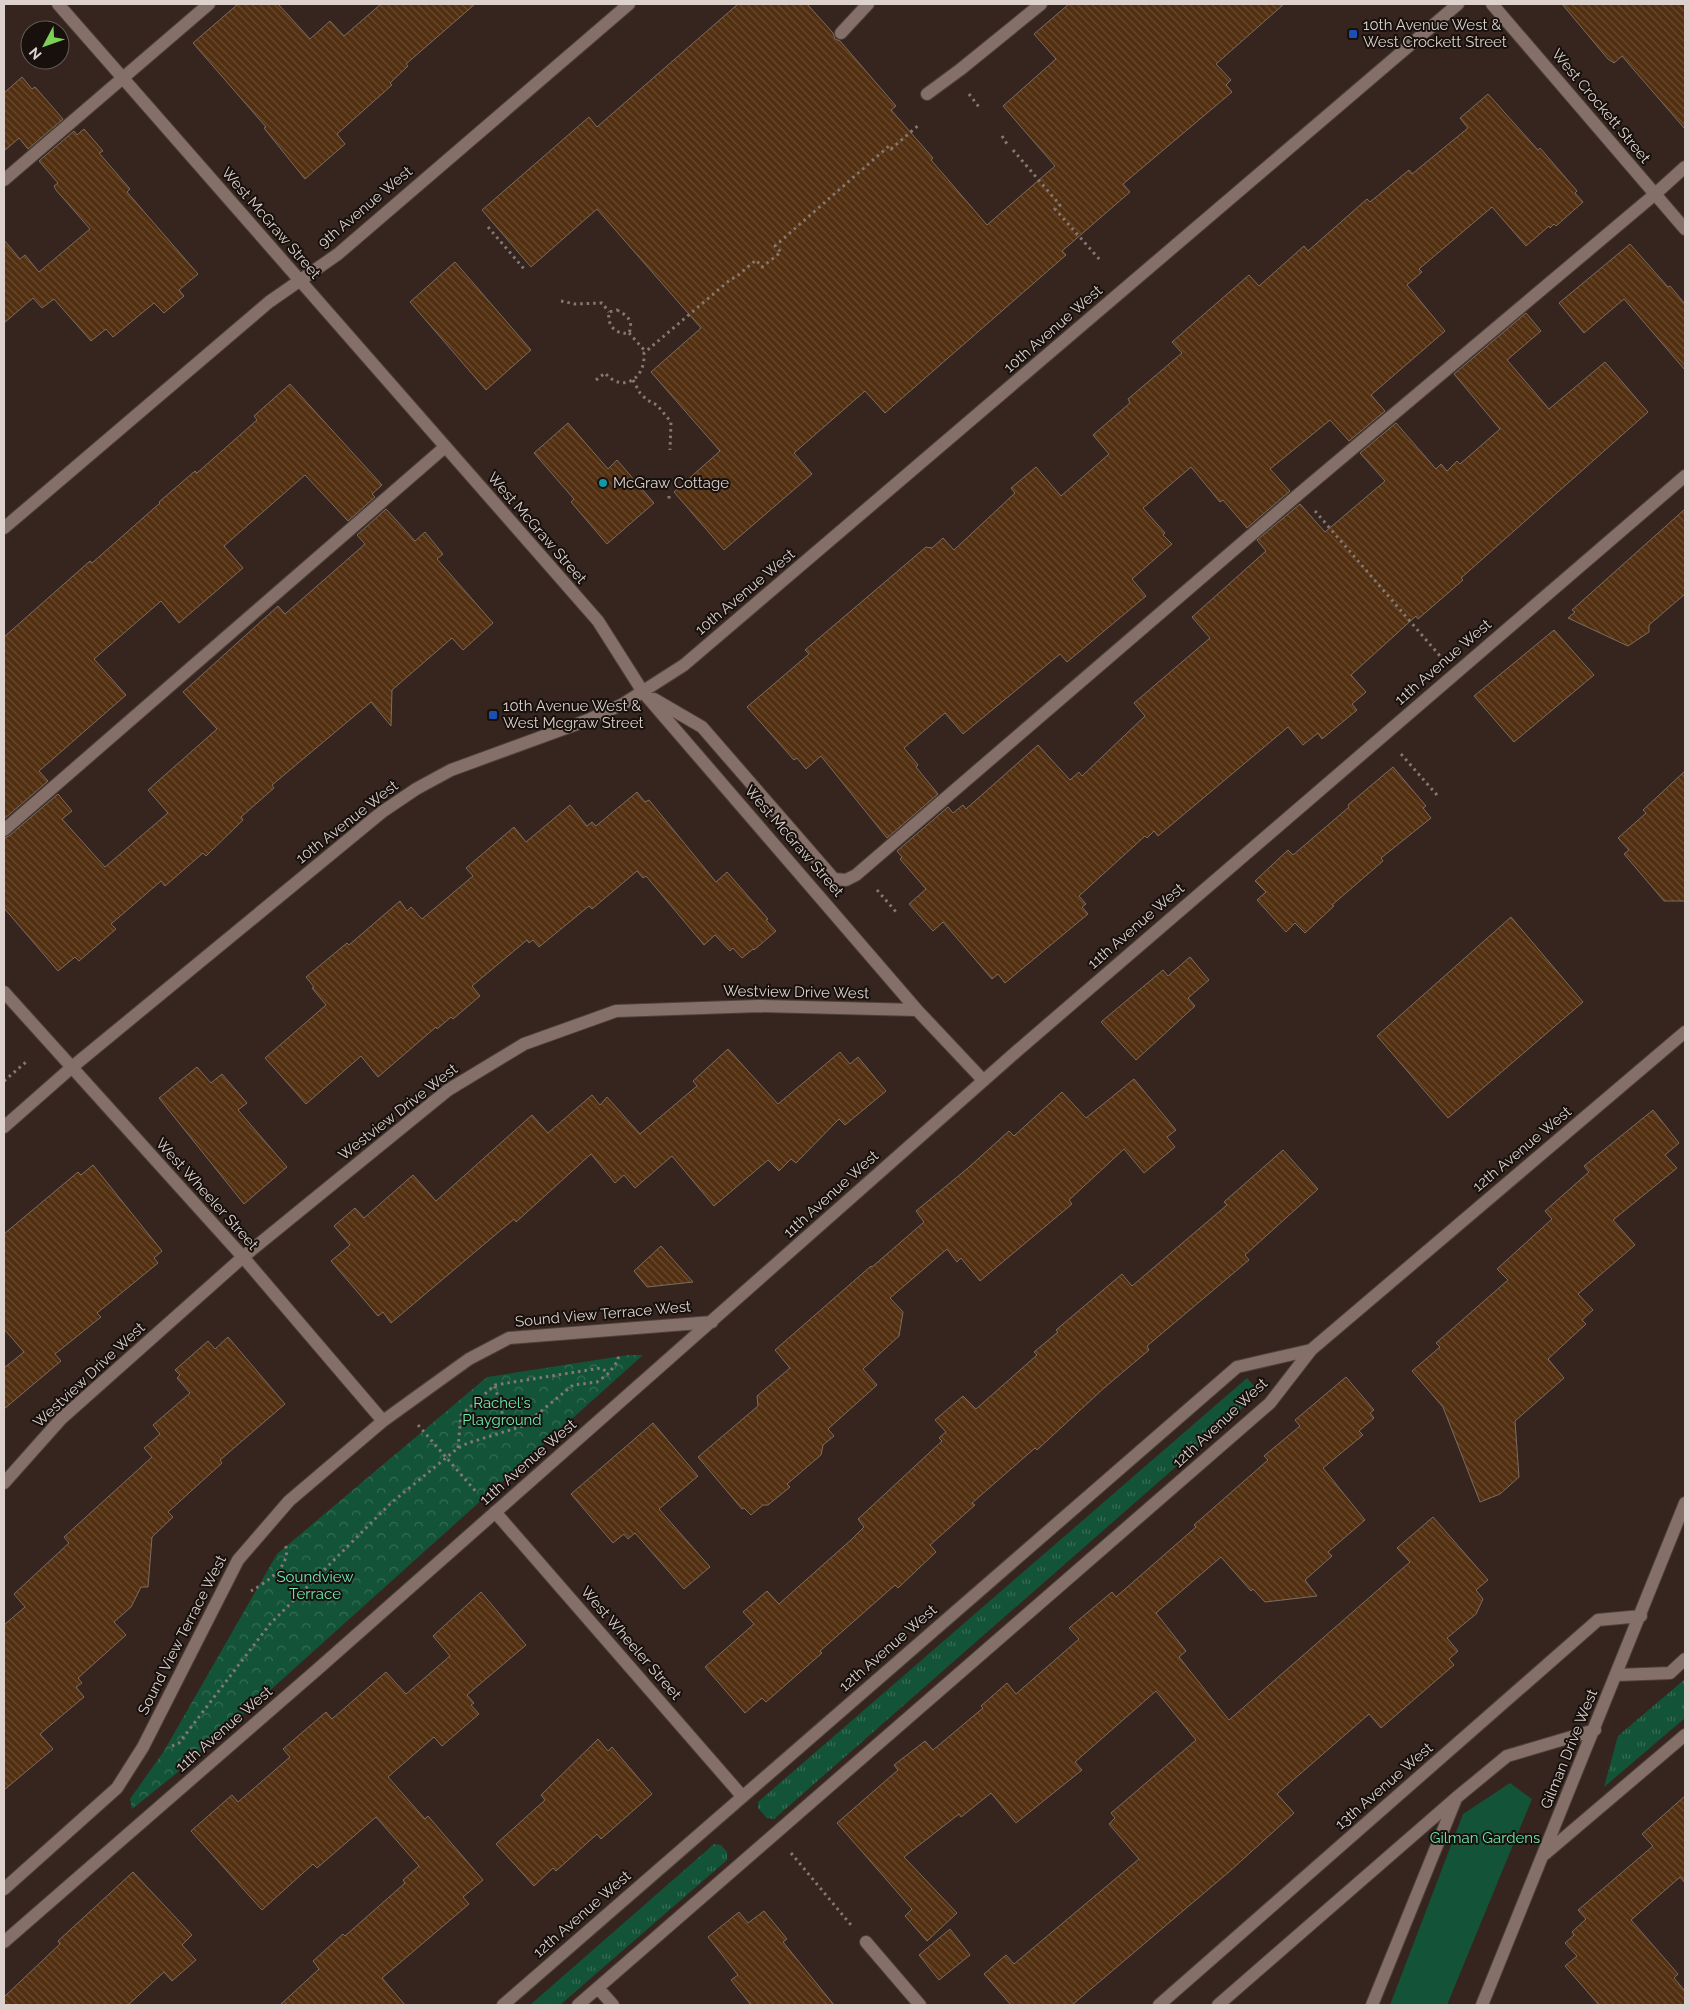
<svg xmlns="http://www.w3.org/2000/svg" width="1689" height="2009" font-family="Raleway,sans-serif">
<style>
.grass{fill:url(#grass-tufts)}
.forest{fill:url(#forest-crowns)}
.garden{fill:#135439}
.building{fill:url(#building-back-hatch);stroke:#7c6c60}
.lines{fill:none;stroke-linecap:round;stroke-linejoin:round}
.minor-casing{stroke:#4e413b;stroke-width:14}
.path{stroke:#857872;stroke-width:3;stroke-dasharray:2.5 4;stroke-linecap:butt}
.minor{stroke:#847068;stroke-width:12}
.transit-dot{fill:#1a4fb4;stroke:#17100d;stroke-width:2}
.culture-dot{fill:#0f9aa8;stroke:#17100d;stroke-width:2}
.labels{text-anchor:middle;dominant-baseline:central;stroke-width:4;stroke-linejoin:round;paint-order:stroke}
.poi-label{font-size:15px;fill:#dcd1cc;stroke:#17100d;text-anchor:start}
.street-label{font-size:15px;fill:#dcd1cc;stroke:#17100d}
.park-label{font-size:15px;fill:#6aeaaf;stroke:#17100d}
</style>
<defs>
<pattern id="grass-tufts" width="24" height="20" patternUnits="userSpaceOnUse" patternTransform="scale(1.25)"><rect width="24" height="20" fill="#135439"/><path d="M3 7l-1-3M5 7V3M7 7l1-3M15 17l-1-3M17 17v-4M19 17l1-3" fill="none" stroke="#356c54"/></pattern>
<pattern id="forest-crowns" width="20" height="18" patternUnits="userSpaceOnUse" patternTransform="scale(1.25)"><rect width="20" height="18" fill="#135439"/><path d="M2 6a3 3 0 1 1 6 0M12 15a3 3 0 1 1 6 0" fill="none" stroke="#356c54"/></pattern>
<pattern id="building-back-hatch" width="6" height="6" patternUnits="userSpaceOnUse" patternTransform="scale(1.25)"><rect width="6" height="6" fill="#522f10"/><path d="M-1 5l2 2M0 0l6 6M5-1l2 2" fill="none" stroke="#6a4c32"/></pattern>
</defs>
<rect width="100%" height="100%" fill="#35251e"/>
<path class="grass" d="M1247 1378 1260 1393 774 1819 767 1818 758 1808V1802Z
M1685 1679V1718L1604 1787 1618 1736Z
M714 1844 721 1845 727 1852V1860L560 2005H530Z"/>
<path class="forest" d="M628 1355H643L188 1764 132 1809 130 1799 164 1751 277 1554 487 1377Z"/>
<path class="garden" d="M1510 1783 1532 1799 1447 2005H1390L1463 1814Z"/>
<path class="building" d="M238 4H278L310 39 330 21 344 36 381 4H475L406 64 408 66 390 83 392 85 337 134 345 144 305 179 264 128 266 127 193 43Z
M738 4H807L833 33 835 39 840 41 896 106 891 110 933 158 931 160 987 225 1055 166 1003 106 1056 59 1034 34 1069 4H1284L1216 64 1231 80 1226 85 1232 92 1123 184 1130 192 1062 251 1066 255 885 413 865 391 794 453 812 474 724 550 674 492 720 451 651 372 701 328 597 209 531 267 482 210 589 117 597 127Z
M1562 4H1685V129L1622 56 1614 63 1608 59Z
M22 77 32 89 35 87 63 119 28 149 19 138 4 151V93Z
M1488 94 1538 150 1540 148 1577 191 1575 193 1583 202 1556 226 1554 224 1550 228 1549 226 1526 246 1492 207 1419 269 1422 272 1407 285 1445 331 1371 395 1385 411 1349 441 1330 420 1270 469 1290 491 1247 528 1223 500 1220 502 1191 467 1143 508 1165 533 1163 535 1172 544 1132 579 1146 596 1067 662 1060 654 963 734 945 713 904 748 918 765 916 767 938 794 887 838 821 756 806 769 797 758 794 760 747 707 809 654 805 650 926 547 932 548 943 538 954 550 1015 493 1011 488 1036 467 1061 496 1109 454 1093 435 1130 403 1128 399 1182 353 1172 342 1249 275 1259 286 1304 246 1308 251 1367 199 1370 202 1409 170 1412 174 1468 128 1460 118Z
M84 129 103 151 99 153 130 189 127 192 198 274 179 290 184 296 164 313 154 303 113 337 106 329 91 341 54 299 42 308 33 298 4 323V240L20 259 25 255 39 272 90 229 56 190 54 186 58 183 39 161 74 131 77 135Z
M1630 244 1668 287 1670 286 1685 304V370L1624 299 1584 333 1559 303Z
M455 262 531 350 486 390 410 302Z
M1526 313 1541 331 1507 360 1549 409 1605 362 1648 412 1461 578 1463 580 1418 619 1416 616 1351 675 1366 692 1352 704 1357 710 1322 739 1318 733 1303 745 1288 727 1158 836 1154 831 1147 838 1145 836 1079 896 1086 904 1082 907 1088 914 1005 983 998 974 992 979 943 922 933 931 909 904 926 889 900 859 902 857 897 851 948 807 953 813 963 805 966 809 1038 745 1070 780 1079 772 1082 776 1145 716 1134 703 1210 638 1192 617 1266 551 1257 540 1300 504 1325 532 1385 481 1360 453 1396 423 1436 469 1441 464 1447 471 1457 461 1460 464 1500 429 1454 374Z
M290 384 382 485 372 494 375 497 348 521 305 475 224 546 243 568 179 623 161 601 94 659 126 695 39 771 48 781 4 819V637L90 561 92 563 160 503 159 502 195 471 197 473 257 420 254 416Z
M568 423 608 469 617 460 654 503 607 544 571 502 574 499 534 453Z
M386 509 415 541 425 532 443 554 437 559 493 623 463 650 452 638 392 690 391 726 371 702 272 785 274 788 241 817 243 820 206 856 203 853 165 886 161 881 111 924 116 929 79 961 75 957 58 971 4 908V838L9 836 58 794 72 811 62 819 105 867 168 813 148 790 217 729 183 692 278 606 285 614 365 544 357 535Z
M1685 509V594L1649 625V632L1628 646 1568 618 1575 612 1572 610Z
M1554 630 1594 675 1514 742 1474 696Z
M1393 767 1426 806 1423 808 1431 818 1381 858 1383 861 1332 905 1334 906 1305 933 1295 923 1286 932 1257 900 1266 892 1255 881 1288 850 1293 855 1349 807 1348 805Z
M1685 771V901H1664L1624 854 1629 850 1618 838 1646 813 1643 810Z
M637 792 645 802 649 800 716 882 727 872 768 919 766 920 776 931 754 950 753 949 742 958 733 948 730 951 715 935 704 945 646 876 643 878 637 871 592 909 589 906 539 947 533 940 529 943 527 940 472 986 480 996 453 1019 451 1017 437 1029 436 1027 378 1077 361 1056 306 1104 265 1058 326 1005 312 988 314 987 306 977 347 943 349 945 400 901 407 911 411 907 422 919 473 876 466 868 514 827 526 842 570 805 587 826 592 822 596 826Z
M1511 917 1583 1002 1448 1118 1377 1036Z
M1190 957 1209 980 1188 998 1195 1006 1136 1060 1101 1022 1163 970 1168 976Z
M728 1049 778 1104 840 1052 850 1064 858 1057 886 1091 845 1125 839 1119 796 1163 791 1159 779 1171 768 1160 714 1206 672 1156 635 1188 624 1175 615 1183 591 1154 516 1222 514 1219 391 1323 383 1312 378 1316 331 1261 350 1245 334 1226 355 1208 364 1218 413 1175 436 1201 532 1115 548 1133 592 1095 600 1105 607 1097 640 1134 697 1086 693 1081Z
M197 1067 211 1083 222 1074 247 1103 238 1110 287 1167 244 1204 159 1098Z
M1134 1079 1176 1130 1167 1137 1175 1147 1144 1173 1124 1149 1069 1200 1072 1204 980 1281 961 1258 957 1262 947 1249 890 1298 903 1312 899 1336 863 1369 877 1385 828 1429 834 1436 823 1445 821 1455 787 1484 790 1487 768 1505H763L751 1515 744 1508 742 1509 698 1457 758 1406 757 1396 790 1368 775 1350 871 1266 872 1267 924 1222 916 1211 968 1168 1009 1131 1014 1136 1062 1092 1086 1118Z
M1653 1110 1679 1143 1665 1155 1677 1168 1613 1220 1635 1245 1578 1294 1593 1310 1582 1320 1586 1324 1548 1359 1564 1378 1515 1421 1519 1477 1500 1494 1480 1502 1443 1407 1412 1371 1440 1347 1436 1343 1508 1280 1497 1269 1552 1219 1545 1211 1589 1172 1584 1166Z
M1283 1150 1318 1189 1245 1255 1249 1260 1147 1346 1149 1350 1104 1388 1037 1450 1035 1448 972 1503 975 1505 930 1545 936 1552 898 1588 895 1585 820 1651 822 1653 766 1702 762 1698 745 1713 705 1667 754 1624 743 1612 767 1591 779 1604 852 1539 864 1527 858 1519 942 1441 939 1438 946 1432 935 1420 963 1396 976 1409 1037 1355 1034 1352 1058 1332 1056 1330 1122 1274 1132 1286 1227 1205 1224 1202Z
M93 1165 162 1251 154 1258 158 1263 97 1313 101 1317 55 1354 61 1361 4 1409V1368L24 1352 4 1329V1234L78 1172 81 1175Z
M661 1246 693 1282 647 1287 634 1271Z
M228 1337 285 1404 220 1460 222 1463 168 1512 173 1517 152 1537 148 1587H141L131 1607 114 1622 126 1635 78 1678 82 1683 76 1687 84 1697 40 1734 53 1749 4 1790V1625L25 1607 14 1594 69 1543 64 1537 152 1457 144 1448 160 1434 153 1425 190 1393 177 1378 180 1375 175 1370 208 1341 215 1349Z
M1346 1377 1374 1410 1370 1413 1374 1418 1359 1431 1363 1435 1323 1468 1365 1520 1328 1552 1332 1556 1305 1580 1317 1596 1265 1602 1253 1589 1251 1591 1221 1557 1156 1613 1186 1651 1179 1657 1229 1720 1410 1562 1397 1548 1433 1517 1488 1580 1476 1590 1483 1599 1476 1614 1447 1638 1458 1651 1449 1659 1454 1665 1381 1728 1369 1714 1277 1794 1294 1813 1230 1871 1072 2005H1011L984 1974 1006 1955 1014 1964 1139 1859 1109 1824 1115 1818 1111 1813 1196 1740 1156 1691 1075 1762 1082 1770 1016 1823 991 1793 961 1817 959 1814 904 1857 957 1913 927 1941 905 1916 912 1909 837 1823 898 1770 894 1765 925 1741 933 1750 983 1708 981 1706 1007 1683 1016 1694 1079 1639 1069 1628 1112 1592 1116 1597 1196 1527 1194 1525 1268 1460 1264 1456 1300 1426 1295 1420Z
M653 1423 698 1476 659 1509 710 1567 684 1589 635 1533 628 1539 624 1534 613 1543 571 1494Z
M481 1592 526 1645 467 1695 474 1703 471 1705 479 1714 442 1746 434 1737 388 1777 425 1819 428 1816 483 1880 463 1897 469 1904 382 1978 405 2005H280L319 1969 313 1961 343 1934 345 1936 405 1883 403 1880 419 1866 376 1817 317 1868 313 1864 262 1910 191 1831 232 1795 238 1802 290 1757 283 1749 326 1712 332 1719 386 1672 406 1694 450 1656 433 1636Z
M598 1739 608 1751 612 1747 652 1794 601 1839 597 1834 556 1871 553 1868 534 1886 496 1844 545 1800 541 1795Z
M1685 1796V1883L1680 1877 1631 1920 1678 1974 1674 1978 1685 1991V2005H1599L1565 1966 1577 1956 1565 1943 1574 1935 1572 1932 1586 1919 1578 1910 1653 1846 1642 1834Z
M133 1872 192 1935 182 1945 196 1960 172 1981 164 1972 128 2005H4V1997L60 1944 58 1941Z
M764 1911 787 1939 783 1942 834 2005H751L731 1980 738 1975 708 1937 739 1912 748 1923Z
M950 1929 970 1955 939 1980 919 1955Z"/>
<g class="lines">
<g class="minor-casing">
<path id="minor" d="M58 4 598 621 643 692 917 1010 983 1080
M1492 4 1685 229
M841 33 868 4
M927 94 961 69 1041 4
M4 180 209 4
M4 528 269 302 338 254 629 4
M654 699 702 727 834 879 846 880 856 875 1300 493 1654 195 1685 167
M4 830 445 447
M4 992 243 1257 383 1421
M4 1127 71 1068 382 812 416 789 451 770 588 720 623 704 684 665 1458 4
M4 1483 61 1419 243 1257 448 1090 524 1044 616 1011 759 1006 917 1010
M495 1512 742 1796
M1617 1675 1670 1673 1685 1659
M1545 1854 1685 1735
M4 1889 117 1788 143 1747 238 1560 289 1501 383 1421 469 1359 509 1338 712 1322
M4 1942 319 1668 1017 1051 1685 476
M866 1942 920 2005
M598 1988 613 2005
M503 2005 1237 1367 1311 1350
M578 2005 1270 1403 1311 1350 1685 1032
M1159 2005 1598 1620 1641 1616
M1218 2005 1456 1798 1507 1756 1595 1730
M1372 2005 1455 1801
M1482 2005 1685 1503"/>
</g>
<path class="path" d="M969 94 979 107
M1002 136 1007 144
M1013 150 1060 205 1055 209 1100 260
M488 227 525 270
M561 301 575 304 602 303 609 312
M617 310C627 315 634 321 629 333 615 335 607 325 609 312Z
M629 333 645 351
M596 380 605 373C623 394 646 378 644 353L731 279 736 277 756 260 762 267 781 252 775 246 889 146 891 149 920 124
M633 380 640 393 647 400 657 405 671 422 670 450
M669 496V500
M1315 511 1440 656
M1401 754 1437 795
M877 890 897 913
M4 1081 26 1062
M495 1386 504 1420
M418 1425 478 1494
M458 1448 461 1415 495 1385 601 1368 609 1373
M251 1591C267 1582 293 1565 285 1544
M172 1746 179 1743 270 1624 391 1503 458 1448 468 1443 523 1426 573 1385 597 1382 609 1373 617 1362 619 1355
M791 1853 851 1925"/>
<use href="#minor" class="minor"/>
</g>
<g class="transit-dot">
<rect x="1348" y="29" width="10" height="10" rx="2.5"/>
<rect x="488" y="710" width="10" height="10" rx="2.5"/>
</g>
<circle class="culture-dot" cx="603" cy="483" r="5"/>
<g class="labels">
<g class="poi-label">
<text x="1363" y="25">10th Avenue West &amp;<tspan x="1363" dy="17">West Crockett Street</tspan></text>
<text x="613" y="483">McGraw Cottage</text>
<text x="503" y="706">10th Avenue West &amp;<tspan x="503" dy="17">West Mcgraw Street</tspan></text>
</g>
<g class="street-label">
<text transform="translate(1601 106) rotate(50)">West Crockett Street</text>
<text transform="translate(365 207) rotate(-40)">9th Avenue West</text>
<text transform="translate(271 223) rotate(49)">West McGraw Street</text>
<text transform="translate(1053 329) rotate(-41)">10th Avenue West</text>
<text transform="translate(537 528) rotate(49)">West McGraw Street</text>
<text transform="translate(745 592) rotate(-40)">10th Avenue West</text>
<text transform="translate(1443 662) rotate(-41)">11th Avenue West</text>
<text transform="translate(347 822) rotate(-38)">10th Avenue West</text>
<text transform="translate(794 841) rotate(49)">West McGraw Street</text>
<text transform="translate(1136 926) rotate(-41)">11th Avenue West</text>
<text transform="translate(796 992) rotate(1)">Westview Drive West</text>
<text transform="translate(398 1112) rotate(-38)">Westview Drive West</text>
<text transform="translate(1522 1149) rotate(-40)">12th Avenue West</text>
<text transform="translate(207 1194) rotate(48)">West Wheeler Street</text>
<text transform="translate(831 1194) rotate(-42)">11th Avenue West</text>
<text transform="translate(603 1314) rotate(-5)">Sound View Terrace West</text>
<text transform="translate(89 1375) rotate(-43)">Westview Drive West</text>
<text transform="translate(1220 1423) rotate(-43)">12th Avenue West</text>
<text transform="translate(528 1462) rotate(-41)">11th Avenue West</text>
<text transform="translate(182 1635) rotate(-63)">Sound View Terrace West</text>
<text transform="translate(631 1643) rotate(49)">West Wheeler Street</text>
<text transform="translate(888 1648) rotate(-41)">12th Avenue West</text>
<text transform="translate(224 1729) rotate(-41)">11th Avenue West</text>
<text transform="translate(1569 1749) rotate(-68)">Gilman Drive West</text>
<text transform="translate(1384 1786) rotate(-41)">13th Avenue West</text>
<text transform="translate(582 1914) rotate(-41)">12th Avenue West</text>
</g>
<g class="park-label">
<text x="502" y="1403">Rachel's<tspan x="502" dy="17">Playground</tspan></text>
<text x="315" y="1577">Soundview<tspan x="315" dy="17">Terrace</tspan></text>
<text x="1485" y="1838">Gilman Gardens</text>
</g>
</g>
<rect width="1689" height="2009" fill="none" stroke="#dcd1cc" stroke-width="10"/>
<g transform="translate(45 45) rotate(229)"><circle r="24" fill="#17100d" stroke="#665d59"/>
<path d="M0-4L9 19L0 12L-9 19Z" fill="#7bd156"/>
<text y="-8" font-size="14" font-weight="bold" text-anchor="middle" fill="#dcd1cc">N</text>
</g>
</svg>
